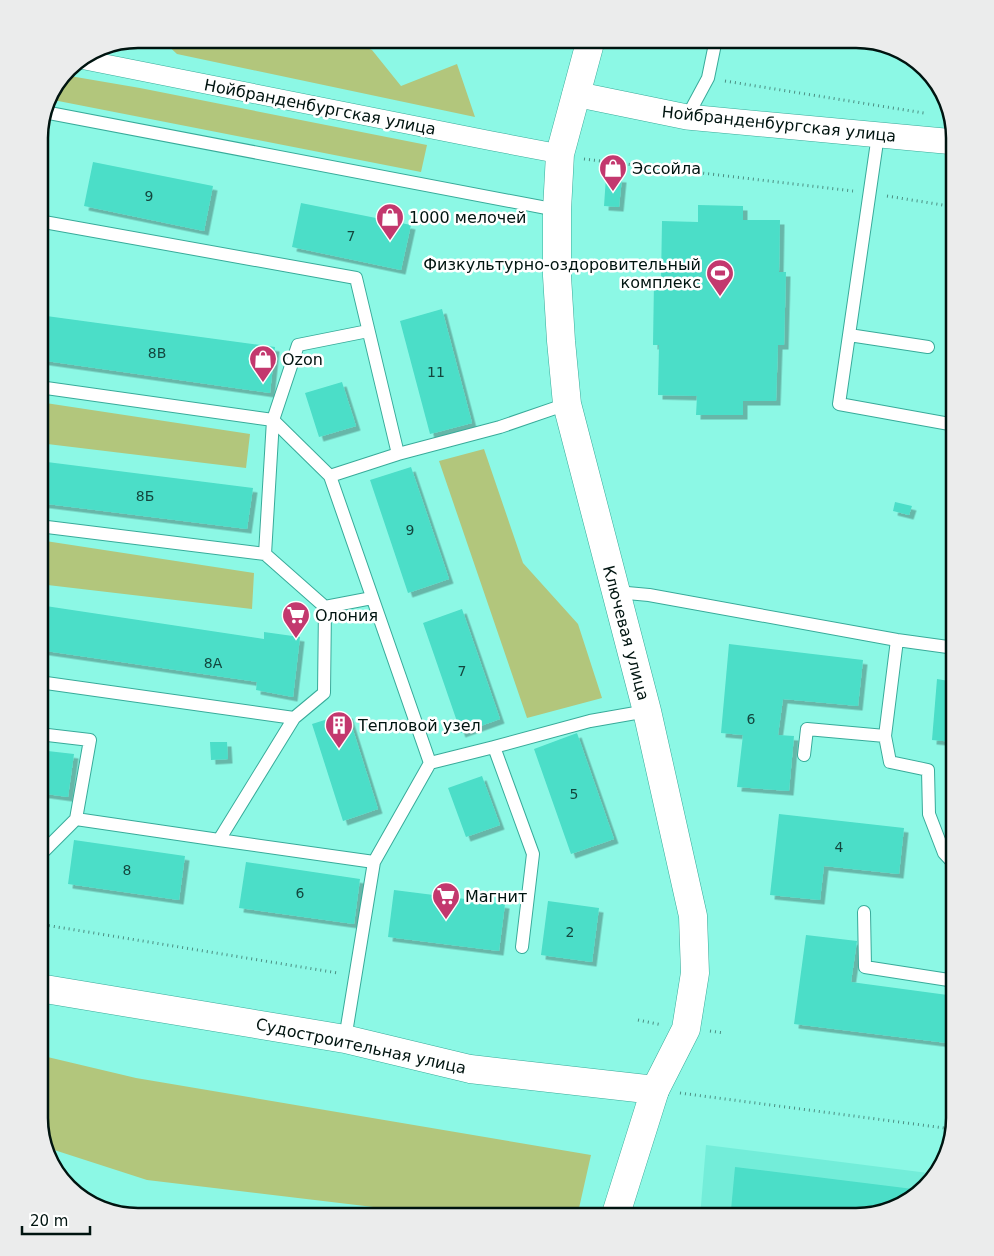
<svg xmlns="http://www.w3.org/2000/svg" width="994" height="1256" font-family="'DejaVu Sans',sans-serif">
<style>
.built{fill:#73edd9}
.green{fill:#b2c67c}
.building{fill:#4bdec8;filter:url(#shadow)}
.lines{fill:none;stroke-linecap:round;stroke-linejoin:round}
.service-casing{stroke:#38ab9a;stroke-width:14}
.pedestrian-casing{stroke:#38ab9a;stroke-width:20}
.minor-casing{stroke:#38ab9a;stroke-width:26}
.tertiary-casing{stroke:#38ab9a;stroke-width:29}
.secondary-casing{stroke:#38ab9a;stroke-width:29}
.path{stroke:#4b8e82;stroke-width:3;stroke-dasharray:1 4;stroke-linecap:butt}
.service{stroke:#fff;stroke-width:12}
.pedestrian{stroke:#fff;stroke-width:19}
.minor{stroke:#fff;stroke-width:25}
.tertiary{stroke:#fff;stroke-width:28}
.secondary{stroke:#fff;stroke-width:28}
.labels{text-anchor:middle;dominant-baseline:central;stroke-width:5;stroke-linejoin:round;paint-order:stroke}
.number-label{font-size:14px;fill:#13463e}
.street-label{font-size:16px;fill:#001410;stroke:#fff}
.poi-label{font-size:16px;fill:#001410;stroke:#fff;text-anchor:start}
.rim{fill:none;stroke:#001410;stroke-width:2.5}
</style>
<defs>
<filter id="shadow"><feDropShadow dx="4.5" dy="4.5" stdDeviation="0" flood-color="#0004"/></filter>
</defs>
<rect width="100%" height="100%" fill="#8cf8e5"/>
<path class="built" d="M706 1145 936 1174 911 1201 857 1217H700Z"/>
<path class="green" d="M161 39H342L372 50 401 86 457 64 475 117 177 54Z
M64 75 140 88 427 145 421 172 48 99 49 94Z
M39 402 250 434 246 468 39 443Z
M484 449 523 563 578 624 602 698 527 718 439 461Z
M39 540 254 573 252 609 39 584Z
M39 1055 136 1078 591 1155 577 1217H457L147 1180 48 1148 39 1119Z"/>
<path class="building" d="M93 162 213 186 204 231 84 206Z
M606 177 622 178 619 207 604 206Z
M301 203 411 225 401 270 292 247Z
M698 205 743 206V220H780L779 272H786L784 345H778L776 401H743V415H696L697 396 658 395 659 345H653L654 281H661L662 221 698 222Z
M442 309 472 423 430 434 400 321Z
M39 315 275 347 270 393 39 360Z
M342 382 356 426 319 437 305 393Z
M39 461 253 488 247 529 39 503Z
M411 467 449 579 408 593 370 480Z
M895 502 912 506 909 515 893 511Z
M39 605 264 639V632L300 637 293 697 256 690 257 682 39 650Z
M462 609 500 719 461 733 423 623Z
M729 644 863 660 858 706 783 699 778 735 794 736 789 791 737 787 743 735 721 733Z
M937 679 955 682V742L932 740Z
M344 714H348L378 809 343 821 312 724Z
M577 733 614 839 571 854 534 749Z
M210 742H227L228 759 211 760Z
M39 750 74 754 68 797 39 793Z
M482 776 500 825 466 837 448 788Z
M779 814 904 828 899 874 824 866 820 900 770 895Z
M74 840 185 856 179 900 68 884Z
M246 862 360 879 354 924 239 908Z
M394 890 505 904 499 951 388 937Z
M548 901 599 908 592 962 541 955Z
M806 935 857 941 851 982 955 996V1044L794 1024Z
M735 1167 921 1190 911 1201 857 1217H786L731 1210Z"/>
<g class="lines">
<g class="service-casing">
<path id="service" d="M44 112 557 210
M687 117 708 78 716 39
M878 135 839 404 955 425
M44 222 356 278 398 454
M849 335 928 347
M39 387 273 420 330 476
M39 526 265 554
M616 592 649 595 897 640 955 648
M325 607 265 554 273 420 298 345 368 331
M39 682 294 718
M39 734 90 740 76 819 219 840 294 718 324 693 325 607 372 598
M885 736 897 640
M494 747 590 721 647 711
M804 755 807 729 885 736 890 762 928 770 929 814 944 853 955 865
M430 763 494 747 533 854 522 947
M219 840 374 862
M39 868 41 854 76 819
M864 912 865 967 955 981
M345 1039 374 862 430 763 330 476 398 454 500 427 567 404"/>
</g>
<g class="pedestrian-casing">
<path id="pedestrian" d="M80 59 492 141 560 154"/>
</g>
<g class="minor-casing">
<path id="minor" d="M575 94 687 117 955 142"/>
</g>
<g class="tertiary-casing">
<path id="tertiary" d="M39 988 345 1039 470 1069 655 1090"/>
</g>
<g class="secondary-casing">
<path id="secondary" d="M591 39 560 154 557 210V276L561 341 567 404 647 711 693 916 695 973 686 1029 655 1090 615 1217"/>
</g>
<path class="path" d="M126 41 130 47
M725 81 924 113
M584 159 853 191
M887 196 955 207
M39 924 338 973
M638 1020 662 1025
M710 1031 724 1033
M680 1093 952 1129"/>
<use href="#service" class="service"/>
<use href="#pedestrian" class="pedestrian"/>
<use href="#minor" class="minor"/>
<use href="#tertiary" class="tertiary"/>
<use href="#secondary" class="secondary"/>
</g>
<defs>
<g id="shop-pin" transform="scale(1.4375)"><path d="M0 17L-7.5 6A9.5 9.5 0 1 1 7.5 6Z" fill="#c3386e" stroke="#fff"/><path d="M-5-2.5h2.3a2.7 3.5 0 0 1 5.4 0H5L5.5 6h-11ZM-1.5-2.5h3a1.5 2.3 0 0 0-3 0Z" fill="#fff"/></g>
<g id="stadium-pin" transform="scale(1.4375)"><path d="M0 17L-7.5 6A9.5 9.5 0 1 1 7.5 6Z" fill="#c3386e" stroke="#fff"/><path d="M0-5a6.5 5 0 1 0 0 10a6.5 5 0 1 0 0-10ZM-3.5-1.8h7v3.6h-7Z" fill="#fff"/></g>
<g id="supermarket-pin" transform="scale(1.4375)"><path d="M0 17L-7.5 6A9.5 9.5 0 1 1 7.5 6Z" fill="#c3386e" stroke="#fff"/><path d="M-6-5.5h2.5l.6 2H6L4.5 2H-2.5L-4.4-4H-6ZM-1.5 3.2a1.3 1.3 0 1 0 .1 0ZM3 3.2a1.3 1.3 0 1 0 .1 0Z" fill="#fff"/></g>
<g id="building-pin" transform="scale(1.4375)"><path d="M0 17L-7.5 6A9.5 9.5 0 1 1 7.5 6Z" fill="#c3386e" stroke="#fff"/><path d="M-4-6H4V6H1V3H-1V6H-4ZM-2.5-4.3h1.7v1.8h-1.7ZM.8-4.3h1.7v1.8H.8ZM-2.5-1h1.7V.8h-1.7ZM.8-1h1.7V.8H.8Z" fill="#fff"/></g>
</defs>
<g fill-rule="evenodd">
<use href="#shop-pin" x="613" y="168"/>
<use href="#shop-pin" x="390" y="217"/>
<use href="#stadium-pin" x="720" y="273"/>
<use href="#shop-pin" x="263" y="359"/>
<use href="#supermarket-pin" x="296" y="615"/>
<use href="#building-pin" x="339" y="725"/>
<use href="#supermarket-pin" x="446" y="896"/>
</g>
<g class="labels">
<g class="number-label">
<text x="149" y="196">9</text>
<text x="351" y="236">7</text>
<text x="157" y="353">8В</text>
<text x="436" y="372">11</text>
<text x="145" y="496">8Б</text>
<text x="410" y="530">9</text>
<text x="213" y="663">8А</text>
<text x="462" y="671">7</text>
<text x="751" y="719">6</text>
<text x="574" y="794">5</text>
<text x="839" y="847">4</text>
<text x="127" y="870">8</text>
<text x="300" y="893">6</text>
<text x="570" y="932">2</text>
</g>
<g class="street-label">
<text transform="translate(320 107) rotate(11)">Нойбранденбургская улица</text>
<text transform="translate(779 124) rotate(6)">Нойбранденбургская улица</text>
<text transform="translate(626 633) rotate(75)">Ключевая улица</text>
<text transform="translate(361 1046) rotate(12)">Судостроительная улица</text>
</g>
<g class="poi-label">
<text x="632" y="168">Эссойла</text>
<text x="409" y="217">1000 мелочей</text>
<text x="701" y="264" text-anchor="end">Физкультурно-оздоровительный<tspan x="701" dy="18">комплекс</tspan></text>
<text x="282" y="359">Ozon</text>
<text x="315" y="615">Олония</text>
<text x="358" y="725">Тепловой узел</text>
<text x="465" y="896">Магнит</text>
</g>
</g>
<path d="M0 0H994V1256H0ZM138 48H856A90 90 0 0 1 946 138V1118A90 90 0 0 1 856 1208H138A90 90 0 0 1 48 1118V138A90 90 0 0 1 138 48Z" fill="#ebecec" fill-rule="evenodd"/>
<path class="rim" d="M138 48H856A90 90 0 0 1 946 138V1118A90 90 0 0 1 856 1208H138A90 90 0 0 1 48 1118V138A90 90 0 0 1 138 48Z"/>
<path d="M22 1226v8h68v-8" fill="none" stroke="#001410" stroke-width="2.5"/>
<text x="30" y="1226" font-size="15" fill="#001410" stroke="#ffffff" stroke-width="4" paint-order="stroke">20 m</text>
</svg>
